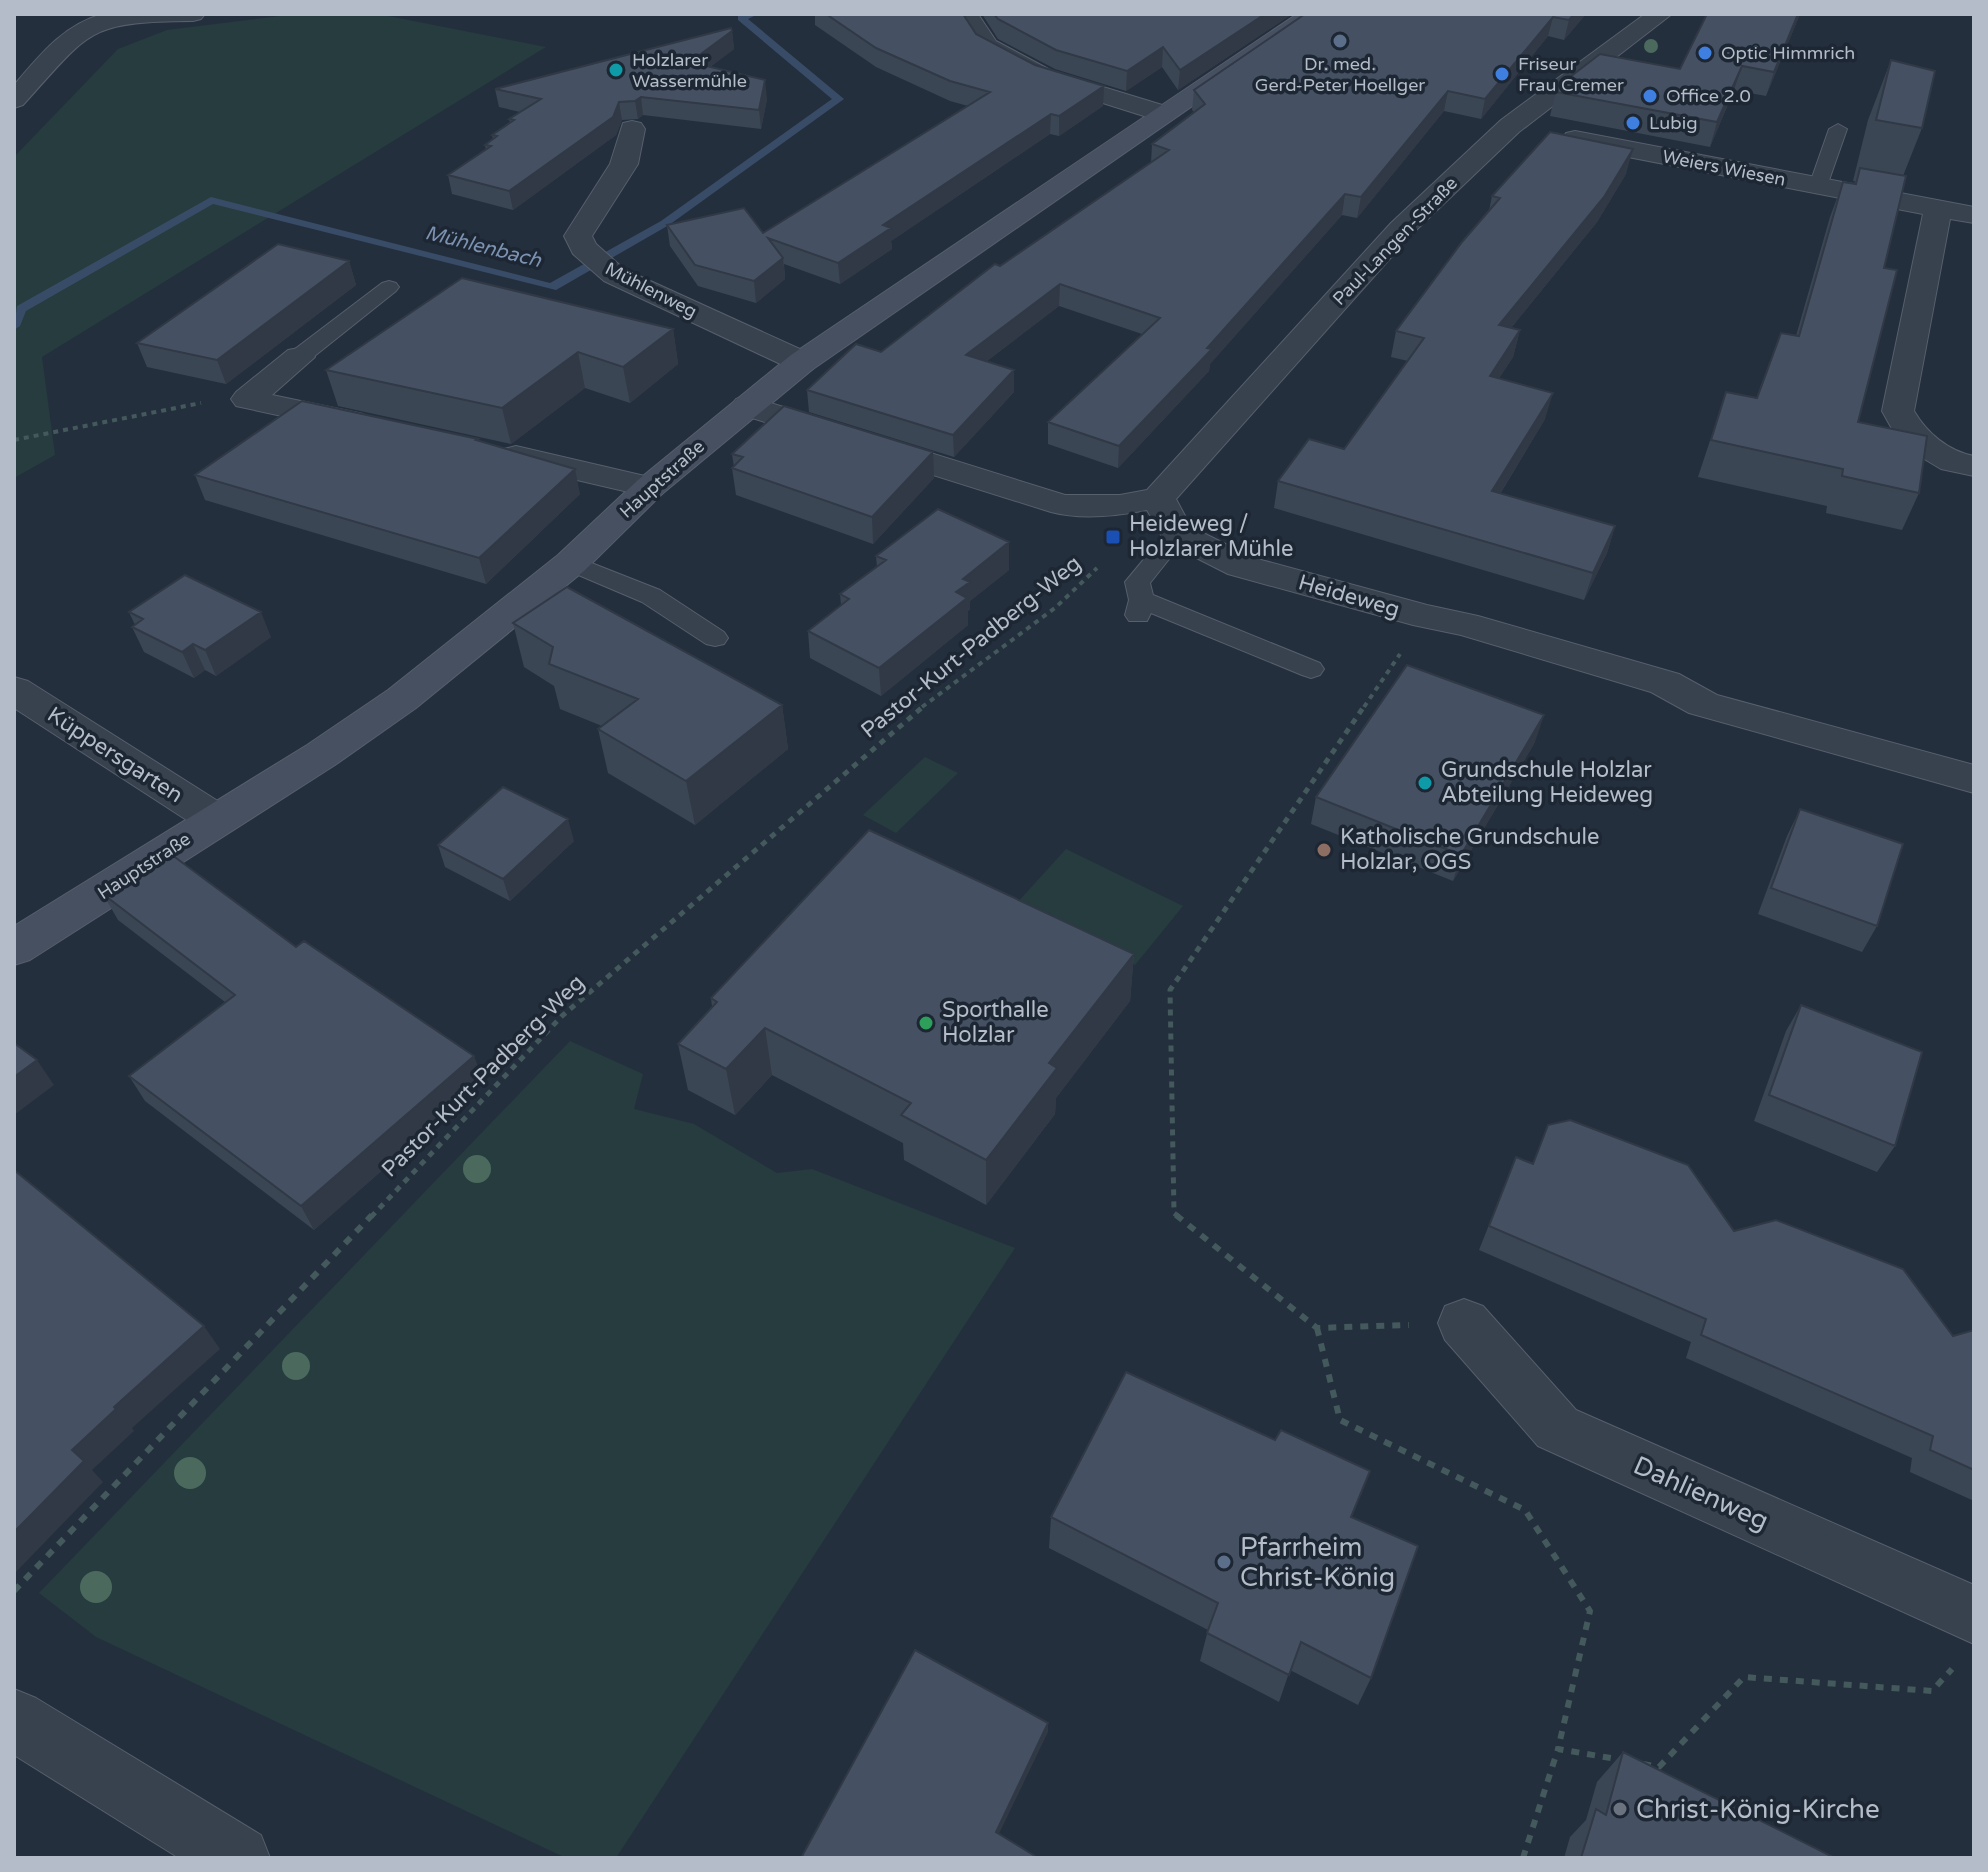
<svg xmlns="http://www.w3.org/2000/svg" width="1988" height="1872" font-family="'Varela Round',sans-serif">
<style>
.green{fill:#263c3f}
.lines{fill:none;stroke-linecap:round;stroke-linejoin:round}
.stream{fill:#394c67;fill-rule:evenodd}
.lane-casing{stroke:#565f6c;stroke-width:2}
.street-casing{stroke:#565f6c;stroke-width:2}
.secondary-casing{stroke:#565f6c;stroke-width:2}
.path-far2{stroke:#44595c;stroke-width:4;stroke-dasharray:5 5;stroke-linecap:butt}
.path-far1{stroke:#44595c;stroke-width:5;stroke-dasharray:6 6;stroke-linecap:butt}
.path{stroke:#44595c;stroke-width:6;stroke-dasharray:8 8;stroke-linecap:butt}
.lane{fill:#38414e;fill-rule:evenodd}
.street{fill:#38414e;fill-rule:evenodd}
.secondary{fill:#465061;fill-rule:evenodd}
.tree{fill:#4b6a5d}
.wall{fill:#3b4654}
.shaded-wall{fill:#303945}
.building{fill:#455162;stroke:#303945;stroke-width:2}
.service-dot{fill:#5c6f8a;stroke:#1d2633;stroke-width:3}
.shop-dot{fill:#3f7fe0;stroke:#1d2633;stroke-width:3}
.culture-dot{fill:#0f9aa8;stroke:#1d2633;stroke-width:3}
.transit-dot{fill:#1a4fb4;stroke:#1d2633;stroke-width:3}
.education-dot{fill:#8d6e63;stroke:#1d2633;stroke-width:3}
.leisure-dot{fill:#2e9e5b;stroke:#1d2633;stroke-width:3}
.worship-dot{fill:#6b7280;stroke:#1d2633;stroke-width:3}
.labels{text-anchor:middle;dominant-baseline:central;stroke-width:7;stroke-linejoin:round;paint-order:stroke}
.far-poi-label{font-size:18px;fill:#b4bcc9;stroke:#1d2633;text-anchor:start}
.far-street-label{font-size:18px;fill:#b4bcc9;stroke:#1d2633}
.far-water-label{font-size:20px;font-style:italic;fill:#7c92b1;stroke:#1d2633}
.poi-label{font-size:22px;fill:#b4bcc9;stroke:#1d2633;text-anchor:start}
.street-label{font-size:22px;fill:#b4bcc9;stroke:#1d2633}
.near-street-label{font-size:26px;fill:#b4bcc9;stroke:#1d2633}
.near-poi-label{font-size:26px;fill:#b4bcc9;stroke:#1d2633;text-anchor:start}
</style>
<rect width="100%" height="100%" fill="#242f3e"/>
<path class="green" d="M297 14H378L546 47 42 357 55 455 14 478V157L118 49 167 30Z
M925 757 958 773 896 833 863 815Z
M1066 849 1183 906 1135 965 1016 904Z
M570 1041 643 1074 634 1109 694 1124 777 1173 812 1169 1015 1248 616 1858H566L96 1637 39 1593Z"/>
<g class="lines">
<path class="stream" d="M743 14H758L748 19 844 99 669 225 556 290 213 204 26 311 20 326 14 330 17 306 211 197 550 283 661 221 832 99 738 20V16Z"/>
<g class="lane-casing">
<path id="lane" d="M1838 124 1847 129 1827 186 1818 192 1811 190 1809 186 1829 129Z
M389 281 396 283 399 287 396 291 307 362H291L288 357 291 352 382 283Z
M1177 527 1185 529 1189 534 1150 583 1153 595 1320 663 1324 669 1320 675 1311 678 1302 675 1151 613 1147 621H1129L1125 615 1129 600 1125 582 1169 529Z
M571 555 660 590 724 632 728 638 724 644 715 646 706 644 642 602 562 568 559 563 562 558Z"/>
</g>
<g class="street-casing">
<path id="street" d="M102 14H205L201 19 193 21C87 22 91 30 23 105L14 108V85C40 55 62 26 102 14Z
M954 14H978L996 41 1054 72 1172 108 1176 114 1172 120 1163 122 1036 82 978 51Z
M1645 14H1672L1519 132 1411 235 1176 499 1191 527 1254 558 1427 605 1478 616 1679 674 1717 695 1974 765V793L1689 713 1651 692 1461 635 1413 625 1228 574 1165 542 1147 510C1117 516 1081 520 1051 512L736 413 731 406 736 399 747 396 758 399 1065 495H1120L1147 490 1391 223 1501 120Z
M632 121 641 123 645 129 638 164 592 236 596 244 624 269 813 355 818 362 813 369 802 371 791 369 604 281 573 254 564 236 610 164 623 123Z
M1575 131 1974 207V223L1950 219 1914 411C1927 433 1948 451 1974 456V476L1941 469 1901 445 1882 411 1923 214 1566 145 1562 139 1566 133Z
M299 348 310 350 315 357 272 395 363 414 367 421 363 428 351 431 236 406 231 399 236 392 288 350Z
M516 446 662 480 667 487 662 494 650 497 504 463 499 456 504 449Z
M14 677 28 681 232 810 238 820 232 830 217 835 202 830 14 708Z
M1464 1299 1483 1306 1576 1410 1974 1585V1644L1538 1446 1445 1340 1438 1323 1445 1306Z
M14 1689 36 1698 261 1835 270 1858H179L14 1755Z"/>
</g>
<g class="secondary-casing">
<path id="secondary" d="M1297 14H1325L813 369 662 494 584 571 416 708 335 765 30 960 14 965V926L307 745 388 690 558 555 638 480 791 355Z"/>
</g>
<path class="path-far2" d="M14 440 201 403
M922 707 1055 608 1097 568
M1364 707 1400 654"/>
<path class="path-far1" d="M371 1217 562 1016 925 705
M1179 1217 1174 1213 1170 990 1365 705"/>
<path class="path" d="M1176 1215 1317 1328 1409 1325
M1317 1328 1340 1420 1525 1510 1590 1611 1558 1749
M14 1591 372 1215
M1643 1764 1659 1767 1744 1677 1932 1691 1952 1669
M1523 1858 1558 1749 1622 1760"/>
<use href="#lane" class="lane"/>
<use href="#street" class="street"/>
<use href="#secondary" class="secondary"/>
</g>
<g class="tree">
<circle cx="1651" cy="46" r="7"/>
<circle cx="477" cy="1169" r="14"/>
<circle cx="296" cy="1366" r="14"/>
<circle cx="190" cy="1473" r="16"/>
<circle cx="96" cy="1587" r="16"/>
</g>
<path class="wall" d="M815 14H963L976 34 1103 106 1059 136 1050 134 891 241 892 249 840 284 784 264 785 279 756 303 698 286 670 246 667 225 763 233 968 106 950 101 876 67 815 25Z
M982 14H1292L1178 90 1162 67 1126 91 1055 69 998 39Z
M1305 14H1586L1564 40 1548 36 1481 119 1444 111 1357 218 1342 215 1210 364 1209 371 1118 468 1048 444V422L1142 334 1059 306 987 361 1014 392 954 457 809 412 807 390 881 352 1000 266 1151 163 1152 144 1194 112 1192 110 1194 90Z
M1707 14H1800L1766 96 1734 90 1710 147 1550 116 1557 87 1680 69Z
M732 31 734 49 710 67 767 99 761 129 643 115 638 119 622 120 616 135 513 210 452 194 448 175 486 150 485 145 493 139 492 135 510 123 509 119 520 112 499 107 495 89Z
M1891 60 1922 128 1903 176 1884 268 1858 422 1919 493 1902 530 1826 513 1827 506 1698 477 1726 392 1757 398 1796 336 1830 217 1843 182 1854 184 1855 181H1853L1868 120Z
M1626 174 1597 222 1511 328 1520 330 1513 357 1499 378 1545 419 1500 494 1615 526 1607 553 1584 600 1274 508 1278 481 1344 449 1408 361 1391 357 1396 331 1489 211 1492 196Z
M349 261 356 285 226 384 147 367 137 343Z
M673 329 678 364 630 403 585 388 511 444 338 406 326 370Z
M479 441 580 494 486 584 205 500 195 475Z
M732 454 934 478 873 544 736 495 732 468 734 467Z
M876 556 1009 570 970 601V609L968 611V625L881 696 810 658 808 631 841 605 840 594 877 567Z
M129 612 271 637 216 676 205 670 194 678 144 652 132 627 135 625Z
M513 623 782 705 788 749 695 825 608 773 598 729 602 726 560 709 554 686 524 667Z
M1535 742 1453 881 1311 824 1316 797Z
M1800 809 1877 926 1862 952 1758 914 1787 836Z
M574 841 510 901 445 867 438 845Z
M103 894 484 1081 314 1230 145 1101 129 1076 225 1002 118 920Z
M1134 954 1130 1001 1056 1098 1055 1114 986 1205 904 1160 903 1143 772 1075 735 1115 688 1090 678 1044 712 1007 711 998Z
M1801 1005 1895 1146 1877 1172 1754 1121 1786 1031Z
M1516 1157 1734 1231 1953 1336 1974 1330V1501L1910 1472 1912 1458 1686 1358 1691 1342 1479 1250Z
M1051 1517H1352L1371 1678 1358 1705 1290 1670 1279 1702 1200 1661 1208 1630 1049 1548Z
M1623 1752 1835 1858H1564L1570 1837 1586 1820 1597 1782Z"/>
<path class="shaded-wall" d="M1265 14H1292L1178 90 1180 70Z
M1574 14H1586L1564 40 1569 20Z
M1798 14H1800L1766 96 1774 72Z
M1553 17 1548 36 1481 119 1485 99Z
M732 31 734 49 692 80 690 62Z
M1163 47 1162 67 1126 91 1127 71Z
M1742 66 1734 90 1710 147 1717 122Z
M765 80 767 99 761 129 759 110Z
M1104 86 1103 106 1059 136V116Z
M1448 91 1444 111 1357 218 1361 197Z
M641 97 643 115 638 119 635 101Z
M619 102 622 120 616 135 513 210 509 191Z
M1051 114 1050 134 891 241 892 249 840 284 838 263 883 225Z
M1633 149 1626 174 1597 222 1492 351 1499 325Z
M1345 194 1342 215 1210 364 1209 371 1118 468 1119 446Z
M783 258 785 279 756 303 754 281Z
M349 261 356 285 226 384 217 360Z
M1060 284 1059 306 967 376 966 355Z
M673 329 678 364 630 403 623 367Z
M1520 330 1513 357 1484 402 1490 376Z
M578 352 585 388 511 444 502 408Z
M1014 370V392L954 457 953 435Z
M1553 393 1545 419 1485 518 1492 491Z
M933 452 934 478 873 544 872 517Z
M575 469 580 494 486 584 479 558Z
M1615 526 1607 553 1584 600 1593 573Z
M1009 542V570L970 601V609L968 611V625L881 696 879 668 956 592 963 579Z
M261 612 271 637 216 676 205 650Z
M193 644 205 670 194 678 182 652Z
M782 705 788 749 695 825 686 781Z
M1544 715 1535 742 1453 881 1461 855Z
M568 819 574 841 510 901 503 879Z
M1134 954 1130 1001 1056 1098 1055 1114 986 1205V1160L1049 1063Z
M765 1028 772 1075 735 1115 726 1069Z
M474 1056 484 1081 314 1230 301 1206Z
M37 1060 54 1085 14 1115V1077Z
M204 1326 220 1349 132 1428 134 1431 92 1470 103 1482 14 1574V1532L72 1450 114 1407Z
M1048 1723V1732L996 1840V1832Z"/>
<path class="building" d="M826 14H963L976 34 1035 65 1104 86 1059 116 1051 114 883 225 891 228 838 263 768 238 783 258 754 281 695 265 667 225 744 208 763 233 990 92 950 81 876 48Z
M994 14H1265L1180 70 1163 47 1127 71 1056 50 998 19Z
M1305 14H1574L1569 20 1553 17 1485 99 1448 91 1361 197 1345 194 1207 348 1212 349 1119 446 1048 422 1160 318 1060 284 966 355 1014 370 953 435 807 390 856 344 881 352 995 264 1000 266 1169 150 1152 144 1205 104 1194 90Z
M1707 14H1798L1774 72 1742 66 1717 122 1556 92 1557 87 1600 54 1680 69Z
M731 28 732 31 690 62 765 80 759 110 641 97 635 101 619 102 613 117 509 191 448 175 491 146 485 145 497 136 492 135 514 120 509 119 541 99 495 89Z
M1891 60 1935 71 1922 128 1876 120Z
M1550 132 1633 149 1604 197 1499 325 1520 330 1490 376 1553 393 1492 491 1615 526 1593 573 1278 481 1309 439 1344 449 1424 338 1396 331 1462 242 1500 198 1492 196Z
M1860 168 1906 176 1884 268 1897 270 1858 422 1927 436 1919 493 1842 476 1843 469 1711 440 1726 392 1757 398 1781 333 1799 336 1843 182 1856 184Z
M278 244 349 261 217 360 137 343Z
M462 278 673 329 623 367 578 352 502 408 326 370Z
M302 401 478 439 476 440 575 469 479 558 195 475Z
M784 406 933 452 872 517 732 468 743 457 732 454Z
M938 509 1009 542 963 579 970 582 956 592 967 598 879 668 808 631 849 599 840 594 886 560 876 556Z
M185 575 261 612 205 650 193 644 182 652 132 627 143 619 129 612Z
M567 587 782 705 686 781 598 729 638 699 549 664 553 647 513 623Z
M1407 665 1544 715 1461 855 1316 797Z
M503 787 568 819 503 879 438 845Z
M1800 809 1903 844 1877 926 1771 888Z
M869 830 1134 954 1049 1063 1057 1068 986 1160 901 1115 911 1103 765 1028 726 1069 678 1044 717 1002 711 998Z
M168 852 296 947 304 941 474 1056 301 1206 129 1076 235 995 103 894Z
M1801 1005 1922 1052 1895 1146 1769 1095Z
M14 1043 37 1060 14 1077Z
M1570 1120 1688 1165 1734 1231 1776 1220 1903 1269 1953 1336 1974 1330V1470L1930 1450 1933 1436 1701 1335 1706 1319 1489 1226 1516 1157 1533 1164 1548 1125Z
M14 1170 204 1326 114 1407 116 1409 72 1450 84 1461 14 1532Z
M1126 1372 1275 1440 1281 1430 1370 1471 1351 1517 1418 1546 1371 1678 1301 1642 1289 1675 1207 1633 1218 1603 1051 1517Z
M915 1650 1048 1723 996 1832 1038 1858H801Z
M1623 1752 1835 1858H1581L1596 1809 1606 1815Z"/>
<g class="service-dot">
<circle cx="1340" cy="41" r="8"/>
<circle cx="1224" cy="1562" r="8"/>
</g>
<g class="shop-dot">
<circle cx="1705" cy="53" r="8"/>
<circle cx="1502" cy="74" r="8"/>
<circle cx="1650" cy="96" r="8"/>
<circle cx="1633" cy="123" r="8"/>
</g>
<g class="culture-dot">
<circle cx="616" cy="70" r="8"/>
<circle cx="1425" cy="783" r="8"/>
</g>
<rect class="transit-dot" x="1105" y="529" width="16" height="16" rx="4"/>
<circle class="education-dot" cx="1324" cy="850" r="8"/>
<circle class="leisure-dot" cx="926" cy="1023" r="8"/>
<circle class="worship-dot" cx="1620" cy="1809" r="8"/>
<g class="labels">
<g class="far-poi-label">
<text x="1721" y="53">Optic Himmrich</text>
<text x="632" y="60">Holzlarer<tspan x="632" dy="21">Wassermühle</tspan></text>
<text x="1340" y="64" text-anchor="middle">Dr. med.<tspan x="1340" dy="21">Gerd-Peter Hoellger</tspan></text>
<text x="1518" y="64">Friseur<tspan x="1518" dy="21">Frau Cremer</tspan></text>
<text x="1666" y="96">Office 2.0</text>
<text x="1649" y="123">Lubig</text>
</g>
<g class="far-street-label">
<text transform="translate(1724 168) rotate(11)">Weiers Wiesen</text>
<text transform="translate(1395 241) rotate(-46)">Paul-Langen-Straße</text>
<text transform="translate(651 290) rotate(27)">Mühlenweg</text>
<text transform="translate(662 479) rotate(-42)">Hauptstraße</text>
<text transform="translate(144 866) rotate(-33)">Hauptstraße</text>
</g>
<g class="far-water-label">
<text transform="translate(483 247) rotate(14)">Mühlenbach</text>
</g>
<g class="poi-label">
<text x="1129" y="524">Heideweg /<tspan x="1129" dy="25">Holzlarer Mühle</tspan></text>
<text x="1441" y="770">Grundschule Holzlar<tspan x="1441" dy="25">Abteilung Heideweg</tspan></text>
<text x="1340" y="837">Katholische Grundschule<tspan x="1340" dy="25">Holzlar, OGS</tspan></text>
<text x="942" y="1010">Sporthalle<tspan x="942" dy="25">Holzlar</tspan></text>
</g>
<g class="street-label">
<text transform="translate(1349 596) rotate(16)">Heideweg</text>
<text transform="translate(971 647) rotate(-39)">Pastor-Kurt-Padberg-Weg</text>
<text transform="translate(115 755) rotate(33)">Küppersgarten</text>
<text transform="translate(483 1076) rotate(-45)">Pastor-Kurt-Padberg-Weg</text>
</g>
<g class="near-street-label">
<text transform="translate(1701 1493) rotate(24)">Dahlienweg</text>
</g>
<g class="near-poi-label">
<text x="1240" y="1547">Pfarrheim<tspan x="1240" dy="30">Christ-König</tspan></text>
<text x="1636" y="1809">Christ-König-Kirche</text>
</g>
</g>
<rect width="1988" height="1872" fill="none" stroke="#b4bcc9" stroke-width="32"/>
</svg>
